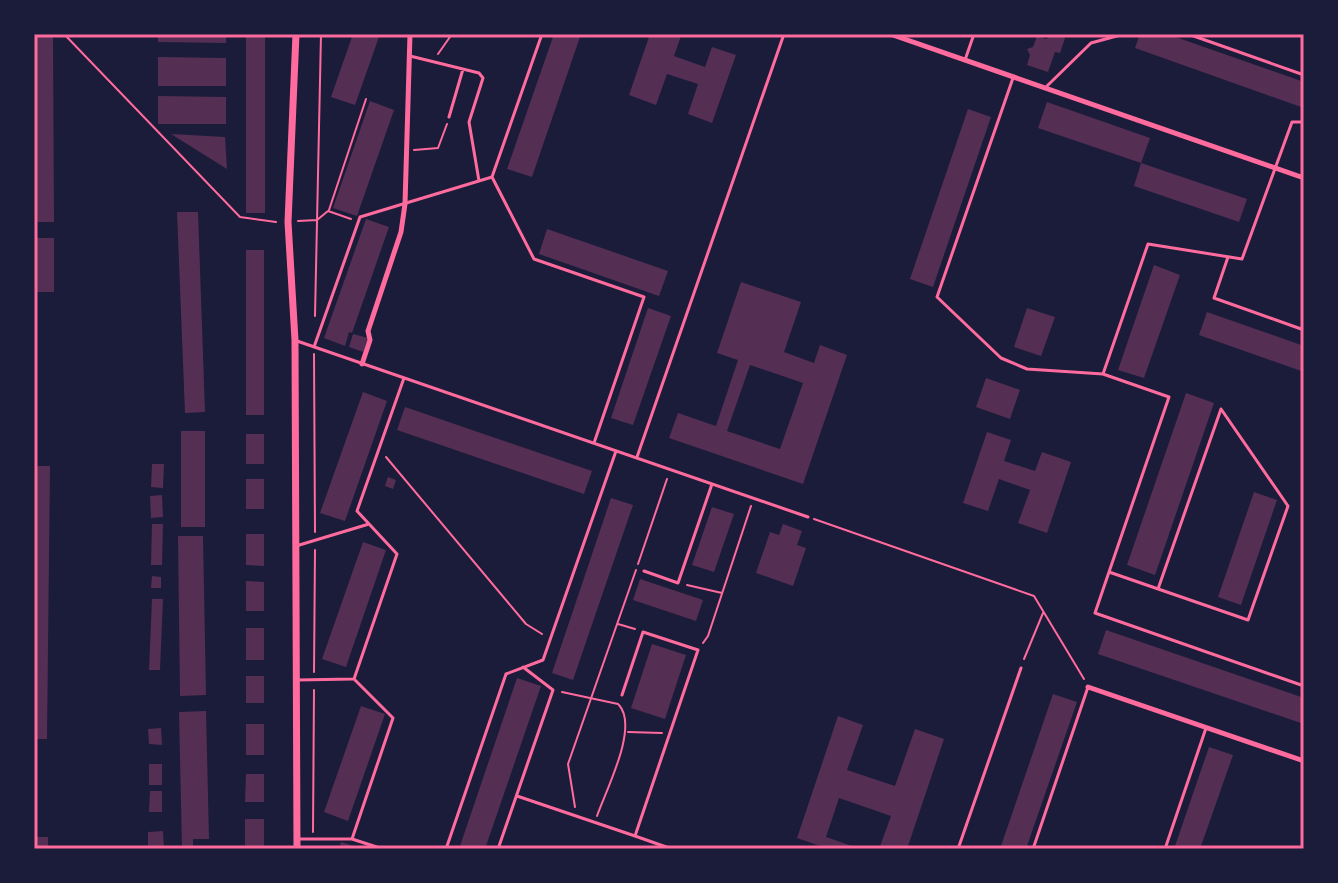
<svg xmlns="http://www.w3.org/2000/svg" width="1338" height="883" font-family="'IBM Plex Sans',sans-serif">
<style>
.building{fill:#542f53;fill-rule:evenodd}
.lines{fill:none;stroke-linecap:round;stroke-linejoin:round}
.path{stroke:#ff6b9d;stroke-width:2}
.service{stroke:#ff6b9d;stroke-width:3}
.minor{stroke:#ff6b9d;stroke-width:5}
.tertiary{stroke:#ff6b9d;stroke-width:7}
.neatline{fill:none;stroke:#ff6b9d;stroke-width:3}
</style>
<rect width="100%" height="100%" fill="#1b1b3a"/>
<path class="building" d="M158 34H226V43L158 42Z
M246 34H265V213H246Z
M353 34H380L355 105 331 97Z
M554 34H581L532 177 507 169Z
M650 34 681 36 674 56 705 67 712 47 736 55 712 123 688 114 698 84 667 74 656 105 629 95Z
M1055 34 1065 38 1060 53 1055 52 1048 72 1027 65 1030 55 1027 49 1033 47 1037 36 1046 39Z
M1140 34H1167L1304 82V108L1135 48Z
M34 35H53L54 222H34Z
M158 57 226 58V86H158Z
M158 96 226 97V124H158Z
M370 101 394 110 357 216 333 208Z
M1047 102 1150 138 1141 163 1038 128Z
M968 109 991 117 933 287 910 279Z
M171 134 225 137 227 169Z
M1141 163 1247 199 1239 222 1134 186Z
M177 212H198L205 412 185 413Z
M366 219 389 227 352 333 349 332 345 346 324 338Z
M547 229 668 271 659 296 539 254Z
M34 238H54V292H34Z
M246 250H264V415H246Z
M1154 265 1180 275 1144 378 1118 370Z
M741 282 801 302 784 352 814 363 820 345 847 355 803 484 669 438 678 413 716 426 738 360 717 353ZM750 365 803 383 780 449 727 431Z
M648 308 671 316 633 425 611 418Z
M1027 308 1055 317 1041 356 1014 347Z
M1207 312 1304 346V372L1199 335Z
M353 334 368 338 363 352 349 347Z
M986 378 1020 390 1010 419 976 407Z
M363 392 387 401 345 521 320 513Z
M1186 393 1214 403 1155 575 1127 565Z
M405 407 592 471 584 494 397 430Z
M181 431H205V527H181Z
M987 432 1011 440 1004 461 1035 471 1042 452 1071 462 1047 533 1018 523 1030 490 999 479 988 511 963 503Z
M246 434H264V464H246Z
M152 464H164L163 488 151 487Z
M34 466H50L47 739H34Z
M388 477 396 480 393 489 385 486Z
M246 479H264V509H246Z
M1254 492 1277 500 1241 605 1218 597Z
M162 495 163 517 151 518 150 496Z
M611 498 633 505 573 680 552 673Z
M712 507 734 514 714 572 692 565Z
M152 524H163L162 565H151Z
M783 524 802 531 797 545 806 548 793 586 756 573 770 532 779 535Z
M246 534H264V566L246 565Z
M178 536H203L206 695 180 696Z
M363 542 386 550 346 667 322 659Z
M152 576 161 577V588H151Z
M640 579 703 600 696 621 633 600Z
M246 581 264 582V611H246Z
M152 599H163L160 670H149Z
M246 628H264V660H246Z
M1106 630 1304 698V724L1098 654Z
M652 644 686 655 665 719 631 708Z
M246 676H264V703H246Z
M517 678 541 686 485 849H459Z
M1053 694 1077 702 1026 849H1000Z
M361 706 385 714 348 821 324 812Z
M206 711 209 839H193V849H182L179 712Z
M838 716 863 725 847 770 895 786 915 729 944 739 907 849H879L891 816 839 798 826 837 861 849H829L797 838Z
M246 724H264V755H246Z
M161 728 162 745 149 744 148 729Z
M1209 747 1233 755 1200 849H1174Z
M149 764H162V785H149Z
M246 774H264V802H245Z
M150 791H162V812H149Z
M245 819H264V848H245Z
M163 831 164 849H148V832Z
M34 837H48V849H34Z
M341 842 360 848V849H339Z"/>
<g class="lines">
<path class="path" d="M64 34 240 217 276 222
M438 54 452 34
M414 150 438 148 447 124
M329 210 366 99
M298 221 317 220 328 211 351 219
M315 316 321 34
M314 354 315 532
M386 457 526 624 542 634
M814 519 1034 596 1084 679
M638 564 667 479
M687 585 722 593
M618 624 635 629
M703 643 708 636 751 506
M1024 659 1043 613
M314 672 315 550
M562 692 618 704
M628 732 662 733
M575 807 568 764 636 570
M597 816C606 790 639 727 619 705
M313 832 314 690"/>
<path class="service" d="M542 34 492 177 534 259 644 297 594 443
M1188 34 1304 75
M410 56 479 73 483 78 469 122 479 181
M965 60 974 34
M1013 78 937 297 1001 358 1027 369 1103 374
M1047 86 1091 43 1124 34
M449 117 463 69
M1228 257 1214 298 1304 330
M297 341 808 517
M314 347 360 217 492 177
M637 457 784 34
M296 546 369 524
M644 571 678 583 712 484
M1109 572 1169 397 1103 374 1148 244 1242 259 1292 122H1304
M1158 589 1221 409 1288 506 1248 620 1109 572 1095 613 1304 686
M297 680 353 679
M622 695 643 632 698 650 635 836 672 849
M517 796 635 836
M297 839H352L383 849
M352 839 393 718 354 679 397 554 357 511 404 378
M446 849 506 674 543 660 616 451
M498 849 553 690 523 667
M958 849 1021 668
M1033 849 1088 687
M1165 849 1206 728"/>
<path class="minor" d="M890 34 1304 178
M362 364 370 340 368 331 401 232 405 204 410 34
M1088 687 1304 761"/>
<path class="tertiary" d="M296 34 288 222 295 340 297 849"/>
</g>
<rect width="1338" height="883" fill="none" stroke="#1b1b3a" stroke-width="72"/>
<rect x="36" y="36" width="1266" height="811" class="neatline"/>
</svg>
